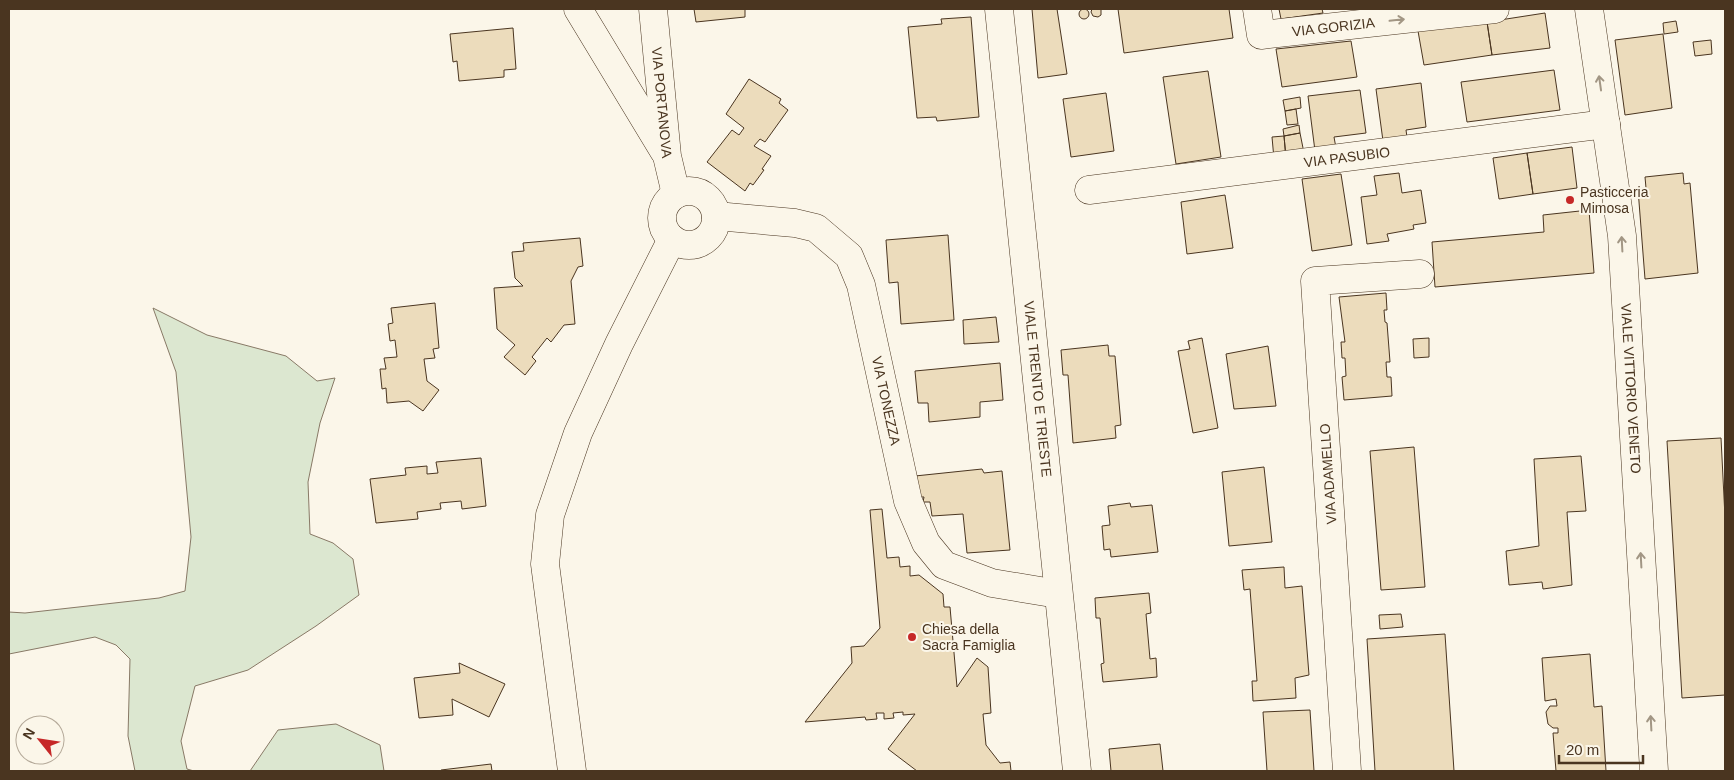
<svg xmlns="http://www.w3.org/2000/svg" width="1734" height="780" font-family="Helvetica,sans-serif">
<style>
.green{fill:#dce7d0;stroke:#887966}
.building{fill:#ecdcbc;stroke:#4a3520}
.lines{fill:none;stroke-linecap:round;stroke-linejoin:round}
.minor-casing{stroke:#4a3520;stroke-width:29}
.minor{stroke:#fbf6e9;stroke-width:28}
.oneway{stroke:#a29684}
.poi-dot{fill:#c62828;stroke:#fbf6e9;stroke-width:2}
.labels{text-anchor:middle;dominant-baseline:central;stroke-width:4;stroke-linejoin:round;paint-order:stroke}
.street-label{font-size:14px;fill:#4a3520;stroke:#fbf6e9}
.poi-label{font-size:14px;fill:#4a3520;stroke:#fbf6e9;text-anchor:start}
</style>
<rect width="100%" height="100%" fill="#fbf6e9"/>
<path class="green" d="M153 308 207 335 286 356 317 381 335 378 320 423 308 482 310 534 333 543 353 559 359 595 316 626 248 670 195 686 181 741 187 769 194 771H135L128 736 130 659 116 645 95 637 9 654V612L25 613 159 598 185 591 191 537 176 372Z
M336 724 380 745 384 771H250L278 730Z"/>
<path class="building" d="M1079 14a5 5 0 1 1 10 0a5 5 0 1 1-10 0Z
M694 9H745V17L696 22Z
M1032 9H1061H1057L1067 74 1038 78Z
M1092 9H1101V15L1098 17 1093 16 1091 12Z
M1118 9H1229L1233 38 1124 53Z
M1279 9H1322L1323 13 1281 19Z
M1545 13 1550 48 1492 55 1487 22Z
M971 17 979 117 937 121 936 117 917 118 908 27 942 24 941 19Z
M1676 21 1678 32 1664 34 1663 23Z
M1487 22 1492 55 1424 65 1418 31Z
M513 28 516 69 504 70V77L459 81 457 61 453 62 450 34Z
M1663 34 1672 108 1625 115 1615 40Z
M1711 40 1712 54 1695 56 1693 42Z
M1351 41 1357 77 1282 87 1276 49Z
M1554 70 1560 110 1467 122 1461 82Z
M1208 71 1221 157 1176 164 1163 77Z
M749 79 781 99 779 103 788 110 765 142 760 139 754 146 771 156 762 169 764 170 753 185 750 183 745 191 707 162 732 130 739 135 744 128 726 114Z
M1421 83 1426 127 1406 130 1407 137 1383 141 1376 89Z
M1360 90 1366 133 1334 137 1336 148 1315 151 1308 96Z
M1106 93 1114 151 1071 157 1063 99Z
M1300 97 1301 108 1285 111 1283 100Z
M1296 109 1298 124 1287 125 1285 111Z
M1299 125 1300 133 1284 136 1283 129Z
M1300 133 1304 153 1286 158 1284 136Z
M1284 136 1286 158 1274 159 1272 137Z
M1572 147 1577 188 1533 194 1527 153Z
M1527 153 1533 194 1499 199 1493 158Z
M1399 173 1402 193 1421 190 1426 223 1413 225 1414 229 1409 230 1387 234 1389 241 1367 244 1361 197 1377 195 1374 176Z
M1683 173 1684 184 1690 183 1698 273 1645 279 1638 189 1646 188 1645 177Z
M1341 174 1352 245 1312 251 1302 179Z
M1225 195 1233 248 1187 254 1181 202Z
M1589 210 1594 273 1435 287 1432 242 1544 232 1543 215Z
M948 235 954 320 901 324 898 282 889 283 886 240Z
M580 238 583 266 578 267 571 281 575 324 564 325 551 342 547 338 532 357 536 361 525 375 504 357 515 345 497 329 494 288 523 286 515 278 512 252 524 251 523 243Z
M1386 293 1387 310H1384L1385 322 1387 323 1390 362H1386L1387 377H1391L1392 396 1344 400 1342 377 1346 376 1345 358H1342L1341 342H1345L1339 297Z
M435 303 439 348 433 349 435 358 424 359 427 381 439 390 423 411 409 401 387 403 386 388 382 389 380 369H386L384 358 397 357 395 340 390 341 388 324 393 323 391 308Z
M996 317 999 342 964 344 963 320Z
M1202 338 1218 428 1193 433 1178 351 1190 349 1188 341Z
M1429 338V357L1414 358 1413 339Z
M1108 345 1109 356H1115L1121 425 1115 426 1116 438 1073 443 1068 375H1063L1061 350Z
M1268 346 1276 406 1234 409 1226 354Z
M1000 363 1003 400 980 402V417L929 422 928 403H918L915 371Z
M1721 438 1725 517V695L1682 698 1667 441Z
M1414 447 1425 587 1381 590 1370 451Z
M1581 456 1586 511 1567 512 1572 585 1543 589 1542 582 1509 585 1506 551 1539 546 1534 459Z
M481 458 486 506 462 509 461 501 440 503 441 509 417 512 418 519 376 523 370 479 406 475 405 468 427 466V474L438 473 436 462Z
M1264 467 1272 542 1229 546 1222 472Z
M982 469 984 473 1002 471 1010 550 967 553 963 514 932 516 930 502H923L924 497H918L915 476Z
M1130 503 1131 507 1152 505 1158 552 1111 557 1110 549 1104 550 1102 526 1110 525 1108 506Z
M882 509 887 558 899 557 900 567 910 566V576L919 575 943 594 944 607H950L957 687 977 658 988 667 991 713 983 714 986 745 1000 763 1010 762 1011 771H917L888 749 915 714 903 715V712L893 713 894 718 884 719V713H876L877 719 866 720 865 717 805 722 852 663 851 647 864 646 880 628 870 510Z
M1284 567 1285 588 1302 586 1309 675 1295 678 1296 698 1253 701 1252 681H1257L1250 589 1244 590 1242 570Z
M1149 593 1151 613 1146 614 1150 659 1156 658 1157 677 1103 682 1101 664 1104 663 1100 618H1096L1095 598Z
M1401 614 1403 627 1380 629 1379 615Z
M1445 634 1454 771H1375L1367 639Z
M1590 654 1594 707 1602 706 1606 771H1556L1553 733H1558V728H1553L1548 724 1546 712 1550 706H1557L1556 699 1545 701 1542 658Z
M459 663 505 684 489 717 452 699 453 715 419 718 414 678 460 673Z
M1310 710 1314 771H1267L1263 712Z
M1160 744 1163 771H1111L1109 749Z
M491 764 492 771H441V770Z"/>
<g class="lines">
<g class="minor-casing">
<g id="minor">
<path d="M578 9 664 151"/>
<path id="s1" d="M653 9 667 156 676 194"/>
<path id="s2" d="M999 9 1077 771"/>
<path id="s3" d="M1257 9 1261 35 1495 9"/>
<path id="s4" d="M1589 9 1622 236 1654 771"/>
<path id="s5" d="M1089 190 1606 124"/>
<circle cx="689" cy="218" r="27"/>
<path id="s6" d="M716 216 795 223 816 228 849 256 861 285 908 501 926 543 944 565 992 583 1058 594"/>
<path d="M572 771 545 564 550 515 578 433 619 344 672 239"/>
<path d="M1347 771 1315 281 1420 274"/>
</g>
</g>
<use href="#minor" class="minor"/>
</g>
<defs><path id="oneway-shaft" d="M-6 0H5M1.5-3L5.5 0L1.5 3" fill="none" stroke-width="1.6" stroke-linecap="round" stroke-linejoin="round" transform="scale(1.25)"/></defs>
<g class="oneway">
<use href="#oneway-shaft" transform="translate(1397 20) rotate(-6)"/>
<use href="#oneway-shaft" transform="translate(1600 83) rotate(-98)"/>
<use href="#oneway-shaft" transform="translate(1622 244) rotate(-93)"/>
<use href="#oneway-shaft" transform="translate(1641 560) rotate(-93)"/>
<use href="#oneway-shaft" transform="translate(1651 723) rotate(-93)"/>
</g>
<g class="poi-dot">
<circle cx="1570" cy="200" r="5"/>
<circle cx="912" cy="637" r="5"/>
</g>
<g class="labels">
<g class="street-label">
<text stroke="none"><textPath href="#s3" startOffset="99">VIA GORIZIA</textPath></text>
<text stroke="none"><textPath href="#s1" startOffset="94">VIA PORTANOVA</textPath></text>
<text stroke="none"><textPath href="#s5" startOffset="260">VIA PASUBIO</textPath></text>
<text stroke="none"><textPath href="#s4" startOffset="382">VIALE VITTORIO VENETO</textPath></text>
<text stroke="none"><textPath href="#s2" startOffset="382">VIALE TRENTO E TRIESTE</textPath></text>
<text stroke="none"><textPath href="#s6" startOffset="294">VIA TONEZZA</textPath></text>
<text transform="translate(1328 474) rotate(-94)">VIA ADAMELLO</text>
</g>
<g class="poi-label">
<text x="1580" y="192">Pasticceria<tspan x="1580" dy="16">Mimosa</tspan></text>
<text x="922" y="629">Chiesa della<tspan x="922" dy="16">Sacra Famiglia</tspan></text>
</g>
</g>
<rect width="1734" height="780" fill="none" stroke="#4a3520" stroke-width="20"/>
<g transform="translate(40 740) rotate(300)"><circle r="24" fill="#fbf6e9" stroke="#b4a999"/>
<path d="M0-4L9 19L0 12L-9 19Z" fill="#c62828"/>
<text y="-8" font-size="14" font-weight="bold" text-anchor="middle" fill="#4a3520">N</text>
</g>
<path d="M1559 755v8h84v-8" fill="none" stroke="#4a3520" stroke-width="2.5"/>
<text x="1566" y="755" font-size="15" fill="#4a3520" stroke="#fbf6e9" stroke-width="4" paint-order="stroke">20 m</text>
</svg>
